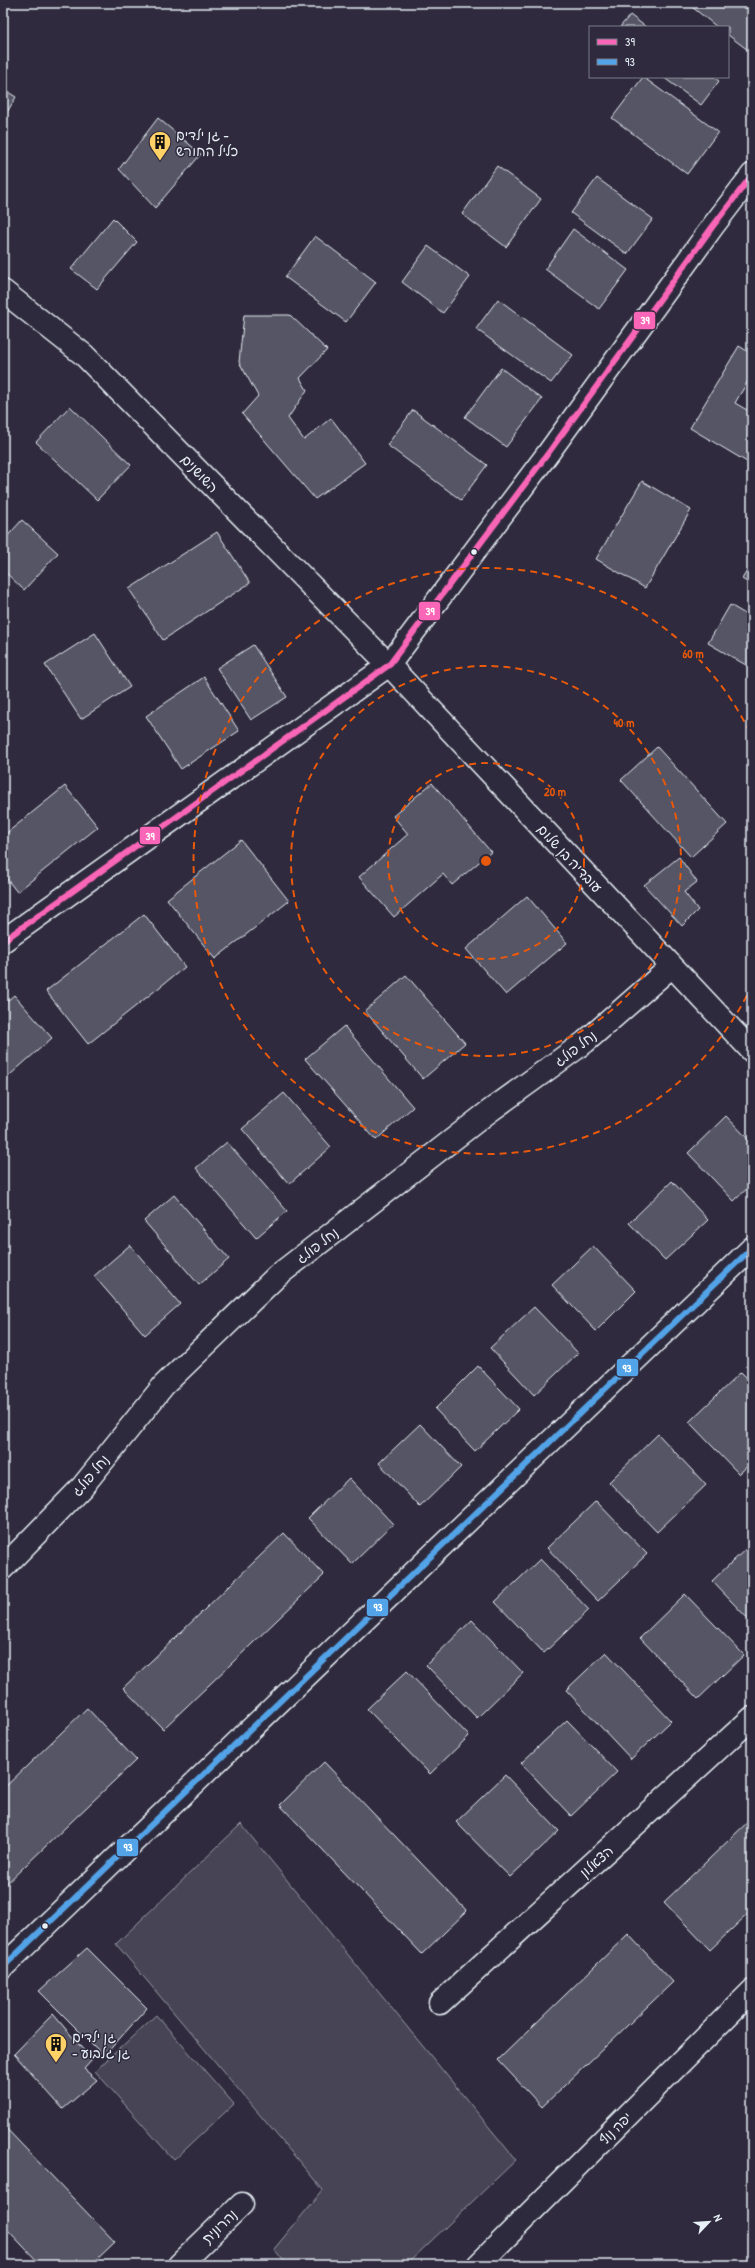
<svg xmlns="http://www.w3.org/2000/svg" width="755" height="2268" font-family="'Patrick Hand','Playpen Sans Hebrew',sans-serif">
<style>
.green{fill:#464455;stroke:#979aa6}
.building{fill:#575565;stroke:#e8f1f8}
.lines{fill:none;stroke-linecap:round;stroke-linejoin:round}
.minor-casing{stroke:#e8f1f8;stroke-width:25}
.minor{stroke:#2f2a3d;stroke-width:22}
.bus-1-casing{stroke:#2f2a3d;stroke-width:9}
.bus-2-casing{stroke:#2f2a3d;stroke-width:9}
.bus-1{stroke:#fa66b7;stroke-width:6}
.bus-2{stroke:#53a3e8;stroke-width:6}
.ring{fill:none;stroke:#e8590c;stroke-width:2;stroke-dasharray:7 5}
.bus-dot{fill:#e8f1f8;stroke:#2f2a3d;stroke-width:1.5}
.labels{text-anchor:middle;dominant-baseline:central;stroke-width:3;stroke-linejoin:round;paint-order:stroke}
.poi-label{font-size:14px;fill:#e8f1f8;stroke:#2f2a3d;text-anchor:start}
.street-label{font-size:14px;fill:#e8f1f8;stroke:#2f2a3d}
.centre{fill:#e8590c;stroke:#2f2a3d;stroke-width:2}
.ring-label{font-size:12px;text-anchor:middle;font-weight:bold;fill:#e8590c;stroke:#2f2a3d;stroke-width:3;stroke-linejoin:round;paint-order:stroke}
.line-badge{stroke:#2f2a3d;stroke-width:1.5}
.badge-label{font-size:11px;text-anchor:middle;font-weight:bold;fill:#fff}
</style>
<rect width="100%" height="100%" fill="#2f2a3d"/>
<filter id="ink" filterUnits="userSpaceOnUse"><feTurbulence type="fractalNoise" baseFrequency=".025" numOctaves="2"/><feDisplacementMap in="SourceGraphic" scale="8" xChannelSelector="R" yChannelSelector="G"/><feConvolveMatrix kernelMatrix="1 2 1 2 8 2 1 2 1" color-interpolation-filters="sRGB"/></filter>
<g filter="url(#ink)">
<path class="green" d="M241 1824 516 2160 406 2265H287L274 2249 323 2190 116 1944Z
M156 2015 234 2104 174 2160 95 2071Z"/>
<path class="building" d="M687 3H752V53L728 35V27H717Z
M630 15 646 27H620Z
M643 77 718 132 687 174 612 118Z
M663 77H714L719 81 701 105Z
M3 89 16 97 3 119Z
M158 118 201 154 155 208 119 169Z
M497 166 541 199 506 247 462 214Z
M597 178 653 219 627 254 571 213Z
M113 218 137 242 97 289 71 269Z
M573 229 628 270 599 309 545 269Z
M315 236 376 282 346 322 285 277Z
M428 246 470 277 443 313 402 282Z
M498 299 573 355 551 383 476 329Z
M244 315H290L327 350 300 378 307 390 288 418 304 440 331 418 365 463 315 499 242 414 258 396 239 362Z
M739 346 752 354V374L735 403 752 413V465L690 428Z
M501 368 542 399 506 447 465 417Z
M70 406 131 465 97 500 36 442Z
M413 410 487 465 461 500 387 445Z
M642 481 691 510 645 588 596 559Z
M22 520 58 553 24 590 3 570V541Z
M217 532 250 583 163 640 129 589Z
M752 563V585L742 579Z
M730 605 752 618 751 668 708 643Z
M95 633 130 687 81 719 45 665Z
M253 645 287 697 251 720 217 668Z
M204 677 239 731 181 769 146 716Z
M657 747 727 824 691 857 621 780Z
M432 783 491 852 452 885 443 874 394 917 359 877 408 834 393 816Z
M65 786 98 827 17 892 3 874V836Z
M241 840 289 901 215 959 167 899Z
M679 857 697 882 684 892 698 910 682 926 644 885Z
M527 896 567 943 506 995 466 949Z
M144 914 185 967 88 1044 46 991Z
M406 975 465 1043 423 1079 365 1011Z
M14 995 52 1038 3 1081V1005Z
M344 1026 413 1107 376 1140 305 1059Z
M284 1093 331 1147 289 1184 242 1129Z
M726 1116 752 1143V1184L734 1201 688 1153Z
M227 1142 287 1211 256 1238 196 1168Z
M672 1181 708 1220 665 1260 629 1223Z
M174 1195 229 1259 199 1285 144 1221Z
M130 1245 180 1304 145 1335 94 1276Z
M593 1246 636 1291 596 1331 552 1285Z
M534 1307 578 1353 534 1395 490 1348Z
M478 1366 519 1409 475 1451 435 1409Z
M741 1372 752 1383V1462L739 1474 689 1422Z
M420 1424 461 1467 420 1507 379 1463Z
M658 1434 706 1485 657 1532 609 1482Z
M349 1478 393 1524 352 1564 308 1518Z
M596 1501 647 1554 598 1601 547 1548Z
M284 1533 324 1575 163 1729 123 1688Z
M752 1543V1623L712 1581Z
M540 1559 589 1610 544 1653 495 1602Z
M685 1594 744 1655 698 1699 640 1638Z
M472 1620 523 1673 477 1718 426 1665Z
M606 1652 671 1721 631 1759 566 1690Z
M407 1671 469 1736 430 1774 367 1709Z
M87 1708 136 1760 3 1887V1789Z
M567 1720 617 1772 571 1816 521 1763Z
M324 1762 467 1911 422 1954 280 1805Z
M505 1775 559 1831 510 1877 456 1822Z
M752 1818V1910L710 1950 664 1902Z
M628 1934 673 1982 542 2107 498 2060Z
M87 1948 147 2008 104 2056 39 1991Z
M53 2014 92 2060 84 2069 97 2080 63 2109 14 2054Z
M3 2125 115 2242 91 2265H41L3 2225Z"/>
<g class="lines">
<g class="minor-casing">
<path id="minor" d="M3 291 84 355 389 665 752 1051
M3 941 389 665 549 452 713 226 752 175
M3 1568 82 1487 164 1385 277 1276 487 1113 585 1042 672 966
M3 1967 752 1248
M440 2003 752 1718
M179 2265 242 2204
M478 2265 752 1991"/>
</g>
<use href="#minor" class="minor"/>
<g class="bus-1-casing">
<path id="bus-1" d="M3 941 389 665 549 452 713 226 752 175"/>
</g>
<g class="bus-2-casing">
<path id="bus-2" d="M3 1967 752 1248"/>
</g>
<use href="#bus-1" class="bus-1"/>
<use href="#bus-2" class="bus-2"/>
</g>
</g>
<g class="ring">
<circle cx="486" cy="861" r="98"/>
<circle cx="486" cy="861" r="195"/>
<path d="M752 985A293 293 0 1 1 752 737"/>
</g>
<defs>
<g id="building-pin" transform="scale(1.15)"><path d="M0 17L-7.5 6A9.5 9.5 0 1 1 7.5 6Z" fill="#ffd166" stroke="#2f2a3d"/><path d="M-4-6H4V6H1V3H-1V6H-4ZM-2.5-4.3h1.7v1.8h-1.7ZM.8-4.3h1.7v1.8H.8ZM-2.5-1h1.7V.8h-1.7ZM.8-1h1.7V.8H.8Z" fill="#111"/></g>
</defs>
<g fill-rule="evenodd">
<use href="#building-pin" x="160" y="142"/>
<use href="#building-pin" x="56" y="2044"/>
</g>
<g class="bus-dot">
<circle cx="474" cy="552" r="3.5"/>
<circle cx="45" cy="1926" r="3.5"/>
</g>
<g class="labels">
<g class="poi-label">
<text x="176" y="134">גן ילדים -<tspan x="176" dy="16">כליל החורש</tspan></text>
<text x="72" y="2036">גן ילדים<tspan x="72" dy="16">- גן גלבוע</tspan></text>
</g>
<g class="street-label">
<text transform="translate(200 473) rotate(46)">השושנים</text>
<text transform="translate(570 858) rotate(47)">עובדיה בן שלום</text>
<text transform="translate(575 1048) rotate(-38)">נחל פולג</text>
<text transform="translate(317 1245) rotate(-38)">נחל פולג</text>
<text transform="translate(90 1475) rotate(-50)">נחל פולג</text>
<text transform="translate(596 1861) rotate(-42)">הצאלון</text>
<text transform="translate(615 2128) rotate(-45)">יפה נוף</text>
<text transform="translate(219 2226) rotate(-44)">נהרונית</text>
</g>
</g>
<circle cx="486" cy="861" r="6" class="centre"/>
<g class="ring-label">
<text x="693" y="658">60 m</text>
<text x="624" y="727">40 m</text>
<text x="555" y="796">20 m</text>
</g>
<g class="line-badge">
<rect x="633" y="311" width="23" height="19" rx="4" fill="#fa66b7"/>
<rect x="418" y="601" width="23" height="20" rx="4" fill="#fa66b7"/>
<rect x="139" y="826" width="22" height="19" rx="4" fill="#fa66b7"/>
<rect x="616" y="1358" width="23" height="19" rx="4" fill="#53a3e8"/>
<rect x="366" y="1598" width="23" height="19" rx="4" fill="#53a3e8"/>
<rect x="116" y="1838" width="23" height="19" rx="4" fill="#53a3e8"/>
</g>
<g class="badge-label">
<text x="645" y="324">39</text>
<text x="430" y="615">39</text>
<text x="150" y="840">39</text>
<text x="627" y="1372">93</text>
<text x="378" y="1611">93</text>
<text x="128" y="1851">93</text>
</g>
<rect width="755" height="2268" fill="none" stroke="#2f2a3d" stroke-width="16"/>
<rect x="8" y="8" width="739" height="2252" fill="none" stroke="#e8f1f8" stroke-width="1.5" filter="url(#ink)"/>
<rect x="589" y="26" width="140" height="52" fill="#2f2a3d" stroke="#797a88"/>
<rect x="597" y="39" width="20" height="6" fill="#fa66b7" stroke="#797a88"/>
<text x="625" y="46" font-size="12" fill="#e8f1f8">39</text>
<rect x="597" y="59" width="20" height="6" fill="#53a3e8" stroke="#797a88"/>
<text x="625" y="66" font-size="12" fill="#e8f1f8">93</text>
<g transform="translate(709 2222) rotate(65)" stroke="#2f2a3d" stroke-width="3" paint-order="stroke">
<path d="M0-3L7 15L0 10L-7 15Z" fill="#e8f1f8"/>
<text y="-6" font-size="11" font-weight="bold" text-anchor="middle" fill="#e8f1f8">N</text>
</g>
</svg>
